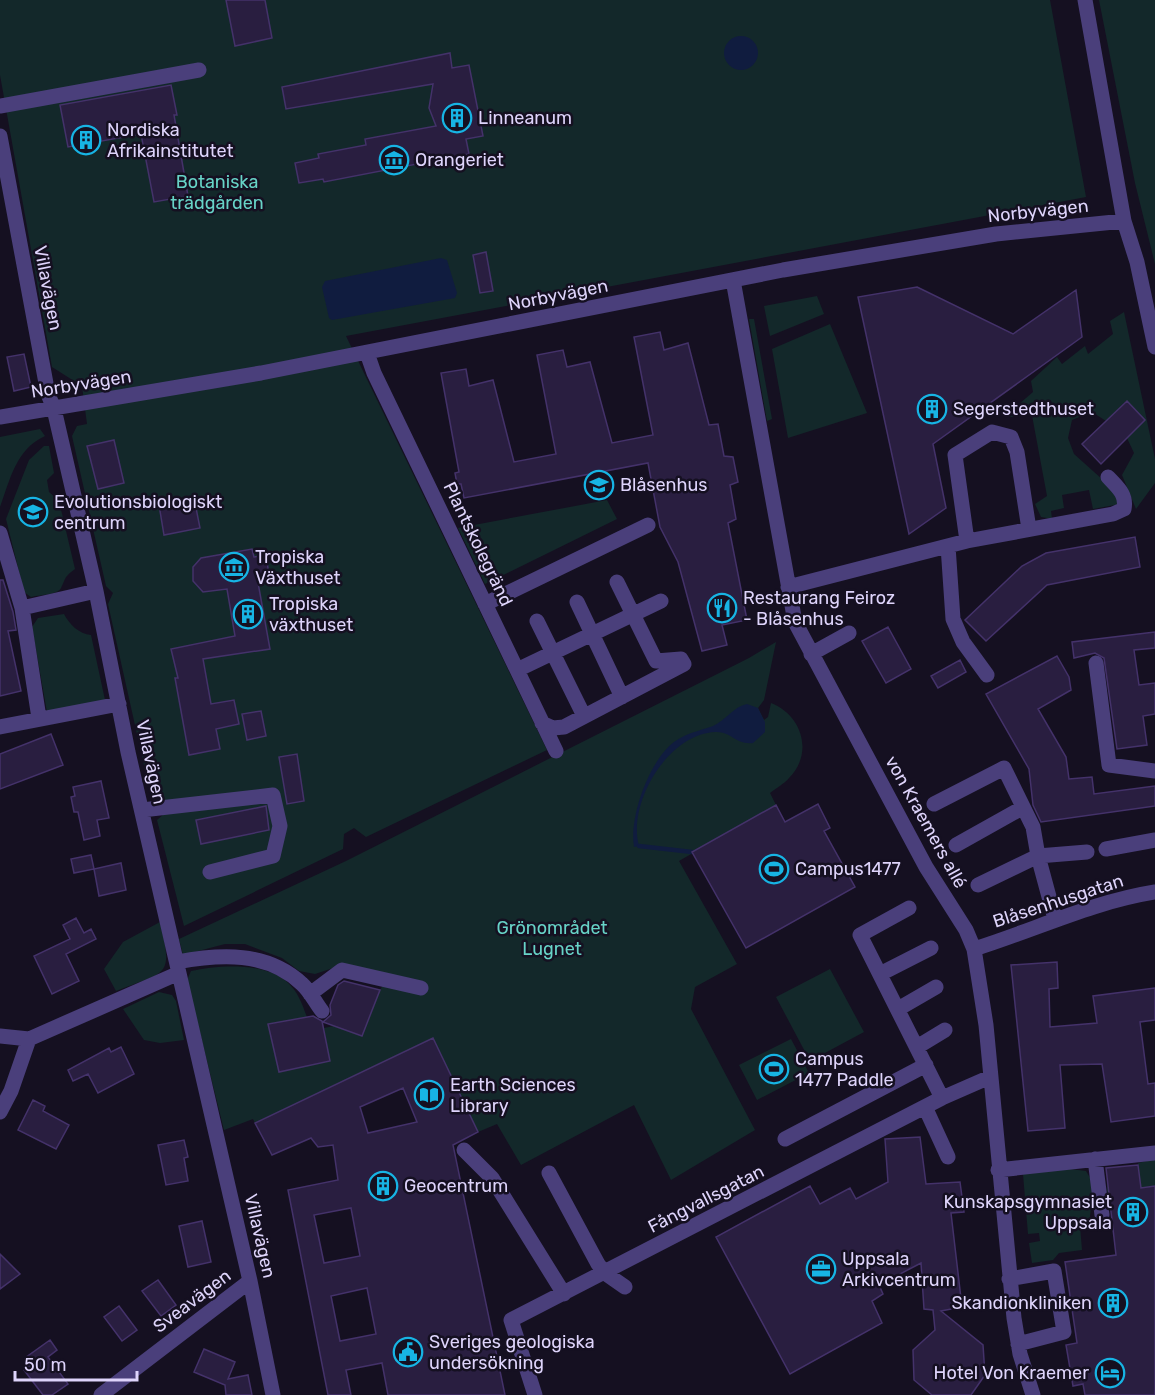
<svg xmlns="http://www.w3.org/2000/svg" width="1155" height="1395" font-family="Rubik,sans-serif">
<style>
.green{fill:#13282a}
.water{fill:#101c3f}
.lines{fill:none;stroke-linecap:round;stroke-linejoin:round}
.stream{stroke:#101c3f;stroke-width:4.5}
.building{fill:#291e40;stroke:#44326a;stroke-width:1.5;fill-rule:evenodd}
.minor{stroke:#4a3f7b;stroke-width:15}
.labels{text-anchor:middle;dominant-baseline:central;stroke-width:5;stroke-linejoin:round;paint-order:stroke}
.poi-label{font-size:18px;fill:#ded4fb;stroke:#151021;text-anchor:start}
.park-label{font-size:18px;fill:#67d3c7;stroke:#151021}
.street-label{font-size:18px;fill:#ded4fb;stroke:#151021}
</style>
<rect width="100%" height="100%" fill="#151021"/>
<path class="green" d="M0 0H1050L1086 197 346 336 547 750 366 837 354 828 344 834 343 849 184 926 157 820 165 813 161 800 151 797 108 604 113 593 106 586 72 436 77 426 87 424 82 386 52 367 0 75Z
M1099 0H1155V264L1135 183Z
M817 296 824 314 770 336 764 306Z
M1124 312 1155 459V483L1136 509 1122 475 1134 453 1127 438 1145 420 1126 401 1106 421 1092 412 1072 420 1068 438 1074 454 1122 497 1120 504 1093 509 1089 490 1062 495 1064 508 1051 511 1052 519 1041 517 1035 504 1047 496 1031 410 1019 417H1009L1006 408 1014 403 1019 404 1033 392 1031 381 1057 357 1062 364 1085 346 1088 354 1113 334 1110 321Z
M749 319H754L772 419 767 421Z
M830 324 867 413 788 438 772 349Z
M40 429 45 436C16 449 10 480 0 507V437Z
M44 446H49L54 473 47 480 49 492 59 501 75 569C64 577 66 578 61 588 58 595 38 595 31 597L24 592 6 519 29 460Z
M607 500 617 519 485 584 458 528Z
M64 614C69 624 79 634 91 635L105 700 47 712 32 627 38 618Z
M776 642 764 700 758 708 764 720 768 717 771 703C802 715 814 753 789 778 784 784 776 788 770 793L776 805 679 861 737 964 695 987 691 1009 755 1130 671 1180 634 1105 521 1165 497 1124 478 1132 433 1038 255 1123 253 1119 224 1130 187 980 191 971C218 965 263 962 286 981 298 991 302 1004 307 1017L269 1024 279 1072 330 1061 324 1028 334 1026 362 1036 380 990 387 978 339 966 315 974 299 971 282 958 245 944H225L183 955 179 939 346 861 749 658Z
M160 922C174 979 166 971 116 991L104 969 123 942Z
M830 969 864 1032 810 1061 776 997Z
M159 992 172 995 176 1001 184 1040 160 1043 144 1040 123 1009Z
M791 1039 809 1073 757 1100 739 1065Z
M1155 1159V1186L1107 1193V1182L1139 1178 1138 1163Z
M1070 1169 1086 1171 1092 1181 1093 1190 1089 1225 1080 1226 1082 1250 1059 1253 1053 1260 1032 1263 1029 1243 1040 1241 1039 1233 1028 1234 1023 1174Z"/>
<path class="water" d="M724 53a17 17 0 1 1 34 0a17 17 0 1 1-34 0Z
M441 258 447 260 457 293 455 298 332 320 329 318 322 287 325 281Z
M747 704 758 708 765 722V732L753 743C736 745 731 731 715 732 668 734 627 803 639 846L634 847C629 817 649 761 674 742 686 733 699 731 713 726 726 720 733 707 747 704Z"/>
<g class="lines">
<path class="stream" d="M639 846 692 852"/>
</g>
<path class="building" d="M226 0H265L272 38 235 46Z
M450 53 452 68 469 65 483 136 466 139 469 154 324 182 323 179 299 183 295 163 319 158 318 154 366 145 365 139 436 126 429 108 433 84 286 109 282 87Z
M171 85 177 115H174L188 196 154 202 141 134 68 147 60 105Z
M486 252 493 291 480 293 473 255Z
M917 287 1013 334 1076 290 1082 337 933 444 946 508 909 534 858 297Z
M660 332 664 350 688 343 709 425 718 424 724 456 733 457 738 482 730 485 736 519 728 523 747 620 722 625 727 645 702 651 678 562 660 527 648 463 464 498 461 484H457L455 473 459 472 441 373 466 369 469 386 493 380 514 462 556 454 537 355 563 350 567 367 590 362 612 443 653 435 634 337Z
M24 354 31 387 14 391 7 357Z
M1127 401 1145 420 1101 464 1082 444Z
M114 440 124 483 98 489 87 446Z
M194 498 200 528 164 535 159 505Z
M1135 537 1140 567 1047 585 986 641 965 620 1022 566 1046 553Z
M252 549 254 557 266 555 269 575 257 577 270 649 203 659 211 704 234 700 239 724 216 729 220 749 189 755 175 678H178L171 649 235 636 227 589 203 592 193 581V567L201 558Z
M0 580H3L13 612 16 630 8 631 21 691 0 696Z
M888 627 911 669 886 683 862 641Z
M1155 632V648L1134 650 1139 685 1155 683V714L1143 716 1147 745 1117 749 1104 658 1095 653 1074 658 1072 642Z
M1057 656 1069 677 1071 690 1038 709 1066 757 1069 779 1092 777 1094 794 1155 786V806L1041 822 1033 805 1029 769 986 694Z
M960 660 966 672 938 688 931 676Z
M261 711 266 736 247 740 242 714Z
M51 734 63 765 0 789V754Z
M297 754 304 801 287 804 279 757Z
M101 781 109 818 97 820 100 836 84 840 78 812H74L71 797 75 796 73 787Z
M818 804 830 828 824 831 855 887 746 948 692 852 776 805 785 822Z
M266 806 269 830 201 844 196 820Z
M91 855 94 869 74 873 71 859Z
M121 863 126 890 99 896 94 869Z
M76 918 84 933 91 929 96 939 66 954 79 981 52 994 34 956 70 939 63 925Z
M1057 962 1058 988 1049 989 1050 1027 1097 1023 1093 996 1155 988V1020L1140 1022 1148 1084 1155 1083V1116L1111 1122 1102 1064 1060 1065 1065 1128 1028 1131 1011 965Z
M344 981 380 990 362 1036 323 1022 331 1015 330 1005 338 985Z
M313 1016 322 1021 330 1061 279 1072 268 1024Z
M433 1038 478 1132 453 1145 505 1395H388L382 1363 346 1370 351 1395H328L288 1190 338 1180 333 1145 318 1147 311 1138 272 1155 255 1123ZM403 1088 417 1122 368 1133 360 1107ZM351 1208 360 1256 324 1263 314 1215ZM367 1288 376 1334 340 1341 331 1296Z
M121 1047 134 1074 98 1093 88 1074 73 1081 68 1070 109 1048 111 1052Z
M33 1100 45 1106 43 1111 69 1125 56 1149 18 1130Z
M920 1137 926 1184 960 1182 964 1212 951 1213 962 1307 941 1311 983 1345 985 1375 971 1395H932L914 1380 913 1350 935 1330 933 1310 924 1309 921 1263 879 1285 883 1294 872 1301 882 1323 790 1374 716 1237 810 1186 820 1204 850 1188 856 1199 888 1182 885 1139Z
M184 1140 188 1157 184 1158 188 1181 166 1185 158 1145Z
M1138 1165 1141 1188 1155 1186V1395H1085L1083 1384 1073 1386 1066 1345 1077 1343 1065 1262 1116 1255 1106 1168Z
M202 1221 211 1262 188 1267 179 1226Z
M0 1254 20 1274 0 1289Z
M158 1280 176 1305 161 1316 142 1291Z
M119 1306 137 1330 122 1341 104 1317Z
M50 1340 57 1350 48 1357 68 1384 52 1395H43L24 1370 30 1365 25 1358Z
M204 1349 235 1362 228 1379 248 1375 252 1395H226L225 1385 194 1372Z"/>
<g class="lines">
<path class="minor" d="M1085 0 1124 221 1137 262 1155 347
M0 106 199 70
M0 136 48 394 54 409 96 591 128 752 250 1281 273 1395
M733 280 795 622 926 867 966 930 974 949 986 1025 1014 1318 1020 1354 1033 1395
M367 353 374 373 556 751
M0 417 261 373 783 270 996 234 1124 221
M0 533 22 608 39 718
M967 541 955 455 992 432 1011 437 1017 452 1029 529
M948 546 953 619 963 642 987 675
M788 587 967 541 1113 514 1124 509C1127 494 1117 487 1108 477
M577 602 622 697
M485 604 648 525
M22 608 96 591
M537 621 584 716
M811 654 849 633
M1096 663 1109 765 1155 771
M517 670 661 601
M542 723 553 728 564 727 684 664 681 659 656 661 617 582
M0 727 119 704
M934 804 1004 768 1033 827 1038 856 1087 852
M142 810 273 795 280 826 273 856 210 872
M956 845 1022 808
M1106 849 1155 840
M978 885 1038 856 1055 919
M909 908 860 935 942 1098
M974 949C1035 930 1092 902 1155 892
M177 962C220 954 267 951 302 984 310 991 315 1002 322 1011
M880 974 931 948
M310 994 342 970 421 988
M898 1009 936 987
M0 1036 29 1039
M917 1047 945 1030
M925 1107 948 1157
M0 1112 11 1091 29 1039 179 973
M785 1139 926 1065
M464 1150 492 1178 564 1294
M1095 1159 1102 1215
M998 1170 1155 1153
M549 1173 598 1264 605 1273 625 1287
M1009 1279 1054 1271 1064 1332 1018 1344
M101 1395 250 1281
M535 1395 511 1320 942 1098 990 1077"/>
</g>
<defs>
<g id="building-ring" transform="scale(1.5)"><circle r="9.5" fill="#151021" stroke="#17b4e4" stroke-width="1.5"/><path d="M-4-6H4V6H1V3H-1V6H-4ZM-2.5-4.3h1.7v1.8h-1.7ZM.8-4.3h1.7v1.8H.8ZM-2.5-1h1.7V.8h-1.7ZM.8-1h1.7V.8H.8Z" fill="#17b4e4"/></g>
<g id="museum-ring" transform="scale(1.5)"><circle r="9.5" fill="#151021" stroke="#17b4e4" stroke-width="1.5"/><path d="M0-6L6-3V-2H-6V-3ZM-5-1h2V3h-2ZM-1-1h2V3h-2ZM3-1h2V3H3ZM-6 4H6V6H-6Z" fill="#17b4e4"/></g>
<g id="university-ring" transform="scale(1.5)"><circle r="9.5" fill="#151021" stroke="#17b4e4" stroke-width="1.5"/><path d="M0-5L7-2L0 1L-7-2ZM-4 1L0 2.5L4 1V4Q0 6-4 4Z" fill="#17b4e4"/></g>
<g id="restaurant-ring" transform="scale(1.5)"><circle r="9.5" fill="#151021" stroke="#17b4e4" stroke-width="1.5"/><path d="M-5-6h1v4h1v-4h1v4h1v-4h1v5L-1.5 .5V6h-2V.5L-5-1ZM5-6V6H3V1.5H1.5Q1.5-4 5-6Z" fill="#17b4e4"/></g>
<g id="stadium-ring" transform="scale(1.5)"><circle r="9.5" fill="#151021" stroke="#17b4e4" stroke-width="1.5"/><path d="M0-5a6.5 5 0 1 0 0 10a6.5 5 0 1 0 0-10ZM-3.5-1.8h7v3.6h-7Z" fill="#17b4e4"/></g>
<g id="library-ring" transform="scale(1.5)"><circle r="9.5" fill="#151021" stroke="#17b4e4" stroke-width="1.5"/><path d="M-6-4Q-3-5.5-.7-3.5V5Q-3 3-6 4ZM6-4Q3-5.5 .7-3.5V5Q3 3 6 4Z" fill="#17b4e4"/></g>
<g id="office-ring" transform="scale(1.5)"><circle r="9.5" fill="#151021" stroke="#17b4e4" stroke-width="1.5"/><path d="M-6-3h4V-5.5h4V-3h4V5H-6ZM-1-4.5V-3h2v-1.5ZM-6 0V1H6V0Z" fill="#17b4e4"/></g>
<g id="civic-ring" transform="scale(1.5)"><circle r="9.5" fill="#151021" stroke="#17b4e4" stroke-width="1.5"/><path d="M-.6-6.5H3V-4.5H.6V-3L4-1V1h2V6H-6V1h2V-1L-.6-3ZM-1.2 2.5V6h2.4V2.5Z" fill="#17b4e4"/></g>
<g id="hotel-ring" transform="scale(1.5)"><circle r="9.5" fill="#151021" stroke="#17b4e4" stroke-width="1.5"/><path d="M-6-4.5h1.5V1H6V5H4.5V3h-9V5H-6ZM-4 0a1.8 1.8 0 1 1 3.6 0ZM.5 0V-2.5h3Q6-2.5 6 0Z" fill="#17b4e4"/></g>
</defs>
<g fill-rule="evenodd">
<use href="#building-ring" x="457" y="118"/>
<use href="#building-ring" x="86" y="140"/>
<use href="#museum-ring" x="394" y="160"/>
<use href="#building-ring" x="932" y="409"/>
<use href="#university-ring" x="599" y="485"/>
<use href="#university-ring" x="33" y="512"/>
<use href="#museum-ring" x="234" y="567"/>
<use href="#restaurant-ring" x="722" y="608"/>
<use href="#building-ring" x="248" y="614"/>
<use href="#stadium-ring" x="774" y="869"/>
<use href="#stadium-ring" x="774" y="1069"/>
<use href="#library-ring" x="429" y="1095"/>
<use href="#building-ring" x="383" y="1186"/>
<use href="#building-ring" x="1133" y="1212"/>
<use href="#office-ring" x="821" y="1269"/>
<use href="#building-ring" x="1113" y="1303"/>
<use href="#civic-ring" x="408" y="1352"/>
<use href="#hotel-ring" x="1110" y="1373"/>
</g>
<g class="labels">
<g class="poi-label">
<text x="478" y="118">Linneanum</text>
<text x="107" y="130">Nordiska<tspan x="107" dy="21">Afrikainstitutet</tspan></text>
<text x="415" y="160">Orangeriet</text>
<text x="953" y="409">Segerstedthuset</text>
<text x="620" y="485">Blåsenhus</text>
<text x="54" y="502">Evolutionsbiologiskt<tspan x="54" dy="21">centrum</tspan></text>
<text x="255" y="557">Tropiska<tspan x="255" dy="21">Växthuset</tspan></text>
<text x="743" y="598">Restaurang Feiroz<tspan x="743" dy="21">- Blåsenhus</tspan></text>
<text x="269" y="604">Tropiska<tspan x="269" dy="21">växthuset</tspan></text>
<text x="795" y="869">Campus1477</text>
<text x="795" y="1059">Campus<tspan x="795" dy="21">1477 Paddle</tspan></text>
<text x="450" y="1085">Earth Sciences<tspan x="450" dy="21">Library</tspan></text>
<text x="404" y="1186">Geocentrum</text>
<text x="1112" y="1202" text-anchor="end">Kunskapsgymnasiet<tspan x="1112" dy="21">Uppsala</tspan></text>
<text x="842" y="1259">Uppsala<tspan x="842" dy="21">Arkivcentrum</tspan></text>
<text x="1092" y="1303" text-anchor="end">Skandionkliniken</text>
<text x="429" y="1342">Sveriges geologiska<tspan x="429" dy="21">undersökning</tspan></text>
<text x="1089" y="1373" text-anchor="end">Hotel Von Kraemer</text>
</g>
<g class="park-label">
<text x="217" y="182">Botaniska<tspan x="217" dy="21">trädgården</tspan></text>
<text x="552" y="928">Grönområdet<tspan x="552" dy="21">Lugnet</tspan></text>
</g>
<g class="street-label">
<text transform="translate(1038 211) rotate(-6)">Norbyvägen</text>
<text transform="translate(48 288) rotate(79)">Villavägen</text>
<text transform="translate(558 295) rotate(-11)">Norbyvägen</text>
<text transform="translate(81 384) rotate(-9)">Norbyvägen</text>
<text transform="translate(478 544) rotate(64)">Plantskolegränd</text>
<text transform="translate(151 762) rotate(78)">Villavägen</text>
<text transform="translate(926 822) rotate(61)">von Kraemers allé</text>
<text transform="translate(1058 901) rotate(-18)">Blåsenhusgatan</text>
<text transform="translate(706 1199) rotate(-27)">Fångvallsgatan</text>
<text transform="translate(260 1236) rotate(77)">Villavägen</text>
<text transform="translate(192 1301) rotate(-37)">Sveavägen</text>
</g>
</g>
<path d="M15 1371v9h122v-9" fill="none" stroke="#ded4fb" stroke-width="3"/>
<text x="24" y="1371" font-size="18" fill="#ded4fb" stroke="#151021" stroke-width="4.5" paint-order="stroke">50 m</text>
</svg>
